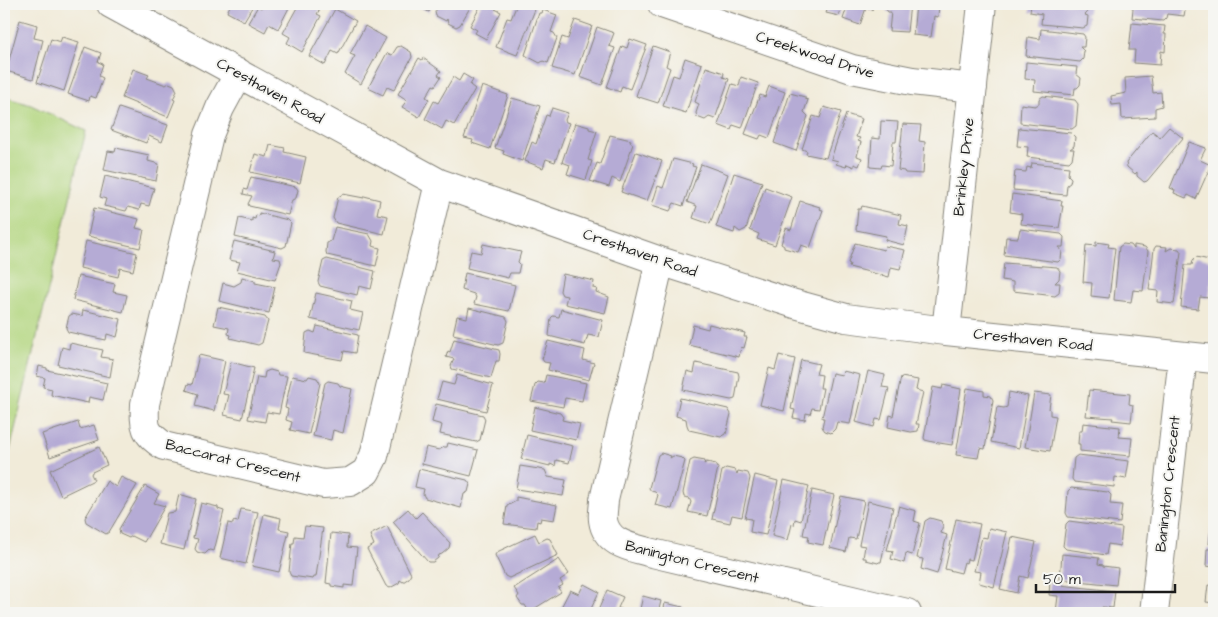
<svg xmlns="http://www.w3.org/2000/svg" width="1218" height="617" font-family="'Architects Daughter',sans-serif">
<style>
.green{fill:#b2d67f;stroke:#67794e}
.building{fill:#b5abd5}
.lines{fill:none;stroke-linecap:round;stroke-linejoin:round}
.minor-casing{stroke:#86847a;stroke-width:30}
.minor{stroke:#fff;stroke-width:28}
.labels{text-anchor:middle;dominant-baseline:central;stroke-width:4;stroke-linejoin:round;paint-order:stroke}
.street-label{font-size:15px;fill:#1c1c1c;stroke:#f6f6f2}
</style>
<rect width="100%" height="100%" fill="#f6f6f2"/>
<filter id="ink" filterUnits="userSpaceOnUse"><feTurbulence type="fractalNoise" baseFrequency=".02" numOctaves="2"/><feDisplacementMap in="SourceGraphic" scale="10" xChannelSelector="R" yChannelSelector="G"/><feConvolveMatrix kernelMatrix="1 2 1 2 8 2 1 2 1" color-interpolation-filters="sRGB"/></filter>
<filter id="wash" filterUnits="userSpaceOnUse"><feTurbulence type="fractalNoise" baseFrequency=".0096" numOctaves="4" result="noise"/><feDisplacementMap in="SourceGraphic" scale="20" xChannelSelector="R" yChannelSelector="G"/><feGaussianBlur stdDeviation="1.12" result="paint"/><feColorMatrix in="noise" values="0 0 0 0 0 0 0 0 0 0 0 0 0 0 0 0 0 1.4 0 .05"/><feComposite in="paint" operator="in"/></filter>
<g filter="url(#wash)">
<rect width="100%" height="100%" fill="#f1ebd9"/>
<path class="green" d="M4 97 31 105 86 131 4 475Z"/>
<g id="blocks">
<path class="building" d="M231 4H254L244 21 227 12Z
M264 4H291L278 29 269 24 265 32 248 23 258 6 261 8Z
M299 4H320L321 7 317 14 321 16 302 52 287 43 290 37 283 33Z
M414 4H433L429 12Z
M440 4H472L460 25 456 27 448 23 447 19 446 21 436 16 435 12Z
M478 4H498L495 9 501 12 486 39 475 33 477 30 470 26 481 5Z
M517 4H528L536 7 517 55 496 47 507 18 511 19Z
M825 4H843L839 16 826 13 828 8 824 7Z
M848 4H874L872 10 866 8 860 25 843 19Z
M886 4H910L907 32 889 31 891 12H888L885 8Z
M916 4H939L938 17 934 16 931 37 913 35Z
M1031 4H1089L1088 12 1085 15 1088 16 1087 26 1083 28 1041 24 1042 14 1030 12Z
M1130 4H1186L1184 16 1167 14 1166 18 1163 21 1132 18 1133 9Z
M335 9 356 21 338 54 332 51 325 65 309 56Z
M543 10 557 15 551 32 554 33 557 38 548 63 543 61 540 63 525 55 539 13H542Z
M20 20 37 25 34 38 43 40 33 79 6 71Z
M575 20 592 26 575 75 552 68 562 37 568 39Z
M1132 23 1165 26 1164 34H1166L1165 52 1161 51 1160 65 1134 63 1135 50H1129Z
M4 26 7 27 4 40Z
M365 26 386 38 361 84 345 74 355 56 350 54Z
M597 27 614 33 609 46 615 48 602 85 580 77Z
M1041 29 1083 34 1085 37 1084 47H1080L1084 51 1083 59 1080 62 1026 56 1028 37 1040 39Z
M62 37 79 42 64 91 37 82 51 39 60 42Z
M630 39 647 45 630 89 622 86 620 92 607 87 622 46 627 48Z
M401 46 411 52 412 57 394 90 387 87 383 95 368 88 387 53 392 55 397 47Z
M653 46 670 52 666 66 670 68 658 103 636 96Z
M85 47 101 53 98 62 103 64 99 76 103 78 96 98 90 96 89 101 68 94Z
M419 58 422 60 423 58 441 71 438 75 441 77 435 86 433 85 426 97 429 99 419 117 402 107 407 100 398 94Z
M685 58 702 64 686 113 663 106 673 75 679 77Z
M1026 62 1077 67 1076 74 1081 78 1080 85 1077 88H1075L1074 95 1034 91 1035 80 1025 79Z
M706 67 724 73 723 77 729 79 715 119 709 117 705 120 697 117 696 113 699 104 695 102Z
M133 69 149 75 147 78 166 85 169 83 174 85 177 91 173 99 175 100 168 117 122 98Z
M463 74 473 80 470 85 475 89 454 125 446 121 442 129 425 119 434 101 438 103 453 77 459 81Z
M1151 76 1153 93 1161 92 1162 106 1155 108V117L1122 119 1121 104 1112 105 1111 96 1126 93 1125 78Z
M741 77 758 83 742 128 733 125 731 130 718 125 732 84 739 86Z
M482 86 508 95 490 149 472 143 473 140 464 138Z
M769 86 785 92 769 138 761 135 759 139 745 134 760 95 765 97Z
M790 93 805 97V99L808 100 804 112 808 116 796 151 774 143Z
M1043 96 1075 100 1078 104 1076 126 1072 129 1020 123 1021 104 1035 106 1039 104V99Z
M512 98 540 106 522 161 503 154 504 151 495 148Z
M824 107 841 112 826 158 806 154 807 151 802 149 813 116 820 118Z
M119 108 168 125 162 142 149 136 146 143 111 130Z
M552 108 568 113 565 120 566 122 569 123 555 162 546 159 543 168 525 161 532 142 536 144 546 115 549 116Z
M846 114 862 119 856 137 860 138 858 141 861 142 857 156 862 158 859 166 854 164V167L847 164 846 167 836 164 838 161 831 159Z
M881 121 898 122 896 142H893L891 166 882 165 881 168 870 167 872 138 880 139Z
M575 123 589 127V129L597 131 588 160 592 161 586 180 567 174 570 165 562 162Z
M903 124 921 125 919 141 925 142 923 174 905 173 904 171 898 170Z
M1169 127 1183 138 1147 181 1144 182 1137 176V172L1135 174 1127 167 1126 163 1152 131 1160 137Z
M1019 128 1071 133 1075 137 1074 146 1070 149H1074L1072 159 1069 162 1027 157 1028 147 1017 146Z
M610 135 631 140 630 142 633 144 620 182 612 178 609 187 590 181 597 163 600 164Z
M1189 142 1206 148 1200 160 1211 165 1196 199 1188 195 1186 198 1174 193 1175 190 1170 188Z
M270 145 285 148 284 152 306 157 300 183 250 172 255 154 267 157Z
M116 148 149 155 148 161 159 164 156 181 104 170 108 151 115 152Z
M636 152 662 161 647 201 621 192Z
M673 159 693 164 692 166 696 167 683 206 674 203 670 211 652 205 658 186 663 188Z
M1032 163 1069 167 1068 175 1071 178 1070 183 1067 185 1066 195 1013 190 1015 171 1026 172 1027 167 1031 168Z
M701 164 728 174 710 224 693 218 697 206 687 202Z
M734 173 762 182 746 229 740 232 735 228 734 233 716 227Z
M105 176 154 188 149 206 141 204 139 210 128 207 126 211 104 206 106 199 100 197Z
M251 177 296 187 298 190 296 198 292 200 288 215 249 206 248 204 252 196 243 194 244 189 247 190Z
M765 187 792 197 775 245 757 239 759 234 750 230Z
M343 194 364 198V196L380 200 377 214 388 216 384 234 336 223 333 218 338 197Z
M1012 194 1062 201 1061 206H1063L1059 228 1021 224 1022 214 1010 212Z
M800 201 820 207 819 209 823 210 810 248 801 245 798 252 784 248V246L781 244 786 228 791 230Z
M862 206 901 215 899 224 908 226 904 245 885 240 886 236 856 230 858 209H861Z
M94 208 139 219 136 228 144 230 140 248 88 236Z
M259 213 288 220 291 223 286 246 282 248 235 237 239 218 252 221V218L255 219 256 215 259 216Z
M335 227 369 234 373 241 372 246 380 248 376 266 327 255 326 252 327 243 331 241Z
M1020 229 1061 234 1064 237 1063 247H1059L1062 251 1061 259 1058 262 1004 255 1006 237 1018 238Z
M86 241 137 253 133 271 120 268 118 277 80 268Z
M234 241 275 251 273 258 280 259 281 263 275 280 237 271 240 262 229 260Z
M1096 242 1109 244 1108 247 1115 248 1109 298 1091 296 1092 283 1083 282 1086 245 1096 246Z
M855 243 884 250 885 246 905 250 900 269 891 267 889 277 849 267 850 264 848 263Z
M483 244 521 252 518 262 520 264 518 273H510L508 278 467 268 471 251 481 253Z
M1123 244 1131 245 1134 249V245L1145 247 1148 251 1143 291 1133 290 1131 302 1114 300 1119 247Z
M1156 246 1167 247 1166 251 1171 248 1179 249 1181 252 1174 304 1157 302 1158 291 1149 290 1154 249Z
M1196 257 1214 261 1209 298 1200 297 1198 309 1181 307 1185 265H1192L1193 260Z
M327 259 375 271 371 289 359 286 357 295 320 286 318 282 323 261Z
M1004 263 1057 267 1060 271 1059 279 1055 283H1060L1059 293 1055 296 1013 291V282L1002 280Z
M465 273 515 285 509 311 474 304 476 297 474 294 462 290Z
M563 274 594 281 593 288 597 289 596 292 609 297 605 313 565 304 567 296 562 295 560 291Z
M78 276 115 284 113 292 127 295 123 312 73 300Z
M242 277 255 281V283L275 287 269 313 219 301 223 283 234 286 241 282Z
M316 293 352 301 350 310 363 313 359 330 310 319Z
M218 307 265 317 268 321 262 343 258 345 230 338 231 335 228 334 229 328 214 325Z
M469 308 506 317 508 321 503 343 498 345 453 334 457 316 467 318Z
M561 309 603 320 599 337 588 335 585 345 549 336 551 318 553 316 559 317Z
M83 310 121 319 117 337 107 334 106 340 68 332 66 328 69 316 72 314 82 316Z
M709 324 745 333 744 337H747L744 348 741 347 739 357 689 345 693 325 708 329Z
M317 326 358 335 355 353 344 351 342 360 304 353 306 333 310 331 315 333Z
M454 339 499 350 500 354 499 361H496L491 378 452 369 451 366 454 359 446 357 448 351 450 352Z
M548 341 585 350 583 360 594 363 589 380 548 370 550 363 544 362 542 359Z
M70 343 103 350 101 357 113 359 110 377 58 365 62 347 69 349Z
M199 355 225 361 214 411 195 406 198 394 186 390 188 384 192 385Z
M779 355 795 359 784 411 760 405 769 368 775 370Z
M801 360 819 364 816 374 822 375 820 388H823L819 409 812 408 810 414 806 413 805 420 793 418 795 410 791 409Z
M231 362 254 368 242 419 224 415 229 395 223 394Z
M696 363 738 372 739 376 735 399 731 400 683 390 687 371 694 373Z
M39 366 47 368V370L107 383 103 400 89 397 88 403 51 395 52 389 43 387 45 378 37 376Z
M270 370 277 372 278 375 287 376 279 414 267 412 265 422 248 419 257 377 264 378 265 372Z
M843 371 860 375 850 424 837 422 835 429 831 433 825 431 822 427 824 418H822L832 373 842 375Z
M868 371 885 375 882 387 889 388 881 420 876 419 874 427 856 422Z
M457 375 493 385 486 411 437 399 442 382 454 385Z
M546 375 586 383 582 401 565 398 563 407 531 401 535 385 538 382 544 383Z
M292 376 307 379 309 376 317 378 320 383 309 434 290 430 292 422 286 420 288 409 285 408Z
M901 377 918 380 916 390 923 392 916 424H919L918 431 911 432 888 427 890 415 893 416Z
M328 381 338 383 340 386 352 389 343 433 333 430 331 440 313 436 325 383Z
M943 385 961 389 952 445 933 442 925 440 924 438 933 387 942 389Z
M967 388 984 391V395L991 396 993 400 985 449 980 448 978 458 956 455Z
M1089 390 1130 394 1129 404 1133 405 1131 422 1112 420 1113 418 1086 416Z
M1009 392 1028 396 1019 448 991 442 997 407 1004 408 1007 407Z
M1034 393 1051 395 1049 409H1050V415L1056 416 1050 451 1025 447Z
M680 398 728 409 731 414 726 434 721 437 689 430 687 425 686 419 676 416Z
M436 404 483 415 485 419 480 440 476 442 440 434 442 425 432 422Z
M535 407 560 413 563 417 562 420 580 424 576 440 530 430Z
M78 422 80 429 94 425 99 440 50 457 42 434Z
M1083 423 1120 427 1119 437 1132 438 1130 456 1080 451V444H1078L1079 431H1082Z
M527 435 573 446 569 463 556 460 555 466 550 464V466L521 459Z
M448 443 478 450 471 476 422 464 426 447 439 450 444 447H447Z
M99 447 107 465 92 472 91 474 94 480 61 496 50 470Z
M661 453 671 456 670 458 673 456 682 458 685 461 672 509 655 505 658 495 655 492 651 491 649 488 658 455Z
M1078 455 1129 461 1126 479 1115 477 1114 487 1074 482 1072 479 1074 458Z
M694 459 705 461 704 464 707 462 716 464 718 468 707 516 688 512 691 502 689 498 684 497 683 493 690 461Z
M520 466 545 470 548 477 566 480 563 496 516 489Z
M726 468 735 470 737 474 738 471 748 473 750 478 742 517 732 515 730 523 712 519 722 471Z
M419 469 467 480 470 484 468 492 464 494 461 508 425 498 423 494 424 489 415 487Z
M755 475 778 481 766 535 750 532 752 519 745 518Z
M121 477 137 485 109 532 106 534 86 522 85 518 107 481 116 487Z
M784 480 809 486 801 521 795 519 794 525 792 524 788 540 772 536Z
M145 486 159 494 154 503 165 506 144 542 132 536 129 538 120 534 119 529Z
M1071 488 1108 492 1111 495 1110 504 1122 505 1120 523 1068 517 1066 513 1068 491Z
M812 490 834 495 823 545 808 542 809 536 803 535Z
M179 494 196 499 184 550 160 544 167 513 175 512Z
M841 496 864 501 856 539 849 538 846 552 830 548Z
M516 497 557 505 554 520 541 518 540 522 537 521 536 528 504 524 507 506 516 501Z
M868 501 893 507 881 562H879L878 563 866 560V558H863L865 546 859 545Z
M201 503 218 507V509L224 511 214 551 209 550 205 554 197 552 195 549 198 539 193 538Z
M899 506 916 511 914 521 920 523 912 555 906 553 904 563 891 559 893 551 887 550Z
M241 509 258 512 246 564 220 558 228 523 233 524V521L238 522Z
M408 509 416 518 422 512 450 543 449 548 442 554 439 555 438 558 433 562H428L393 522Z
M264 514 281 518 279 529 289 531 279 572 252 566Z
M930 518 941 521 943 526 941 533 947 535 937 574 921 569 923 559 917 558 925 521Z
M956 519 980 524 972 560 967 559 966 563 964 562 961 573 945 569Z
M1069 521 1122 528 1120 546 1108 544 1106 555 1066 549 1063 546 1066 524Z
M305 526 323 528 316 577H314L313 579 291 576 289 572 292 543H294L295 536 303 537Z
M387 526 411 574 409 578 403 582 400 580 399 583 390 588 386 586 367 549 374 545 370 535Z
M1211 527 1214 528V545L1209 544Z
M989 528 1007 532 994 587 979 583 981 572 974 571 982 537 987 538Z
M331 533 348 535 347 547 357 548 353 586 344 585V588L331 586V584L326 583Z
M535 534 539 542 547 538 550 539 558 555 509 578 505 576 495 555 497 552Z
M1012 537 1036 542 1028 578 1020 576 1017 593 1000 589Z
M1207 549H1214V567L1206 566Z
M1062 554 1099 558 1098 564 1103 565V566L1118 568 1116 585 1060 579Z
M559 559 569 574 560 580 563 585 558 588 561 592 529 612 525 605H522L517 598 519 595 514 588Z
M1050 581 1060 582V585L1115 591 1113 608 1102 607V613L1056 612 1058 596 1049 595Z
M584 584 599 592 589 613H558L570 590 579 594Z
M1208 585 1214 586V603L1206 602Z
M607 590 623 597 618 608 624 610 622 613H597Z
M643 596 661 601 658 613H639Z
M665 603 683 607 682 613H663Z"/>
</g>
</g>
<g filter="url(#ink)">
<use href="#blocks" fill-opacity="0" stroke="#86847a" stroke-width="1"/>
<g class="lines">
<g class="minor-casing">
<path id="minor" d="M111 4 439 183 660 261 795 304 846 318 946 331 1214 359
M662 4 852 69 912 81 973 88
M239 73 220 108 209 135 145 404C144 428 144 432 164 446L323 484 350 482 366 472 374 456 439 183
M660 261 604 500C604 506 602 513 603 520 606 543 630 547 648 552L907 613
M946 331 982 4
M1154 613 1183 356"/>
</g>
<use href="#minor" class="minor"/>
</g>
</g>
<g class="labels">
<g class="street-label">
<text transform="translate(815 55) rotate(18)">Creekwood Drive</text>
<text transform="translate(270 91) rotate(29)">Cresthaven Road</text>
<text transform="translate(964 167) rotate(-84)">Brinkley Drive</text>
<text transform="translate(640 253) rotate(19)">Cresthaven Road</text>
<text transform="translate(1033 340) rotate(6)">Cresthaven Road</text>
<text transform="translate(233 461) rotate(14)">Baccarat Crescent</text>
<text transform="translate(1168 484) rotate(-84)">Banington Crescent</text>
<text transform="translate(692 562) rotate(14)">Banington Crescent</text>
</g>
</g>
<rect width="1218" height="617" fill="none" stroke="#f6f6f2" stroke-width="20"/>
<path d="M1036 584v8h139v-8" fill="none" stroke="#1c1c1c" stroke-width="2.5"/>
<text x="1043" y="584" font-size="15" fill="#1c1c1c" stroke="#f6f6f2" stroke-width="4" paint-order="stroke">50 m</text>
</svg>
